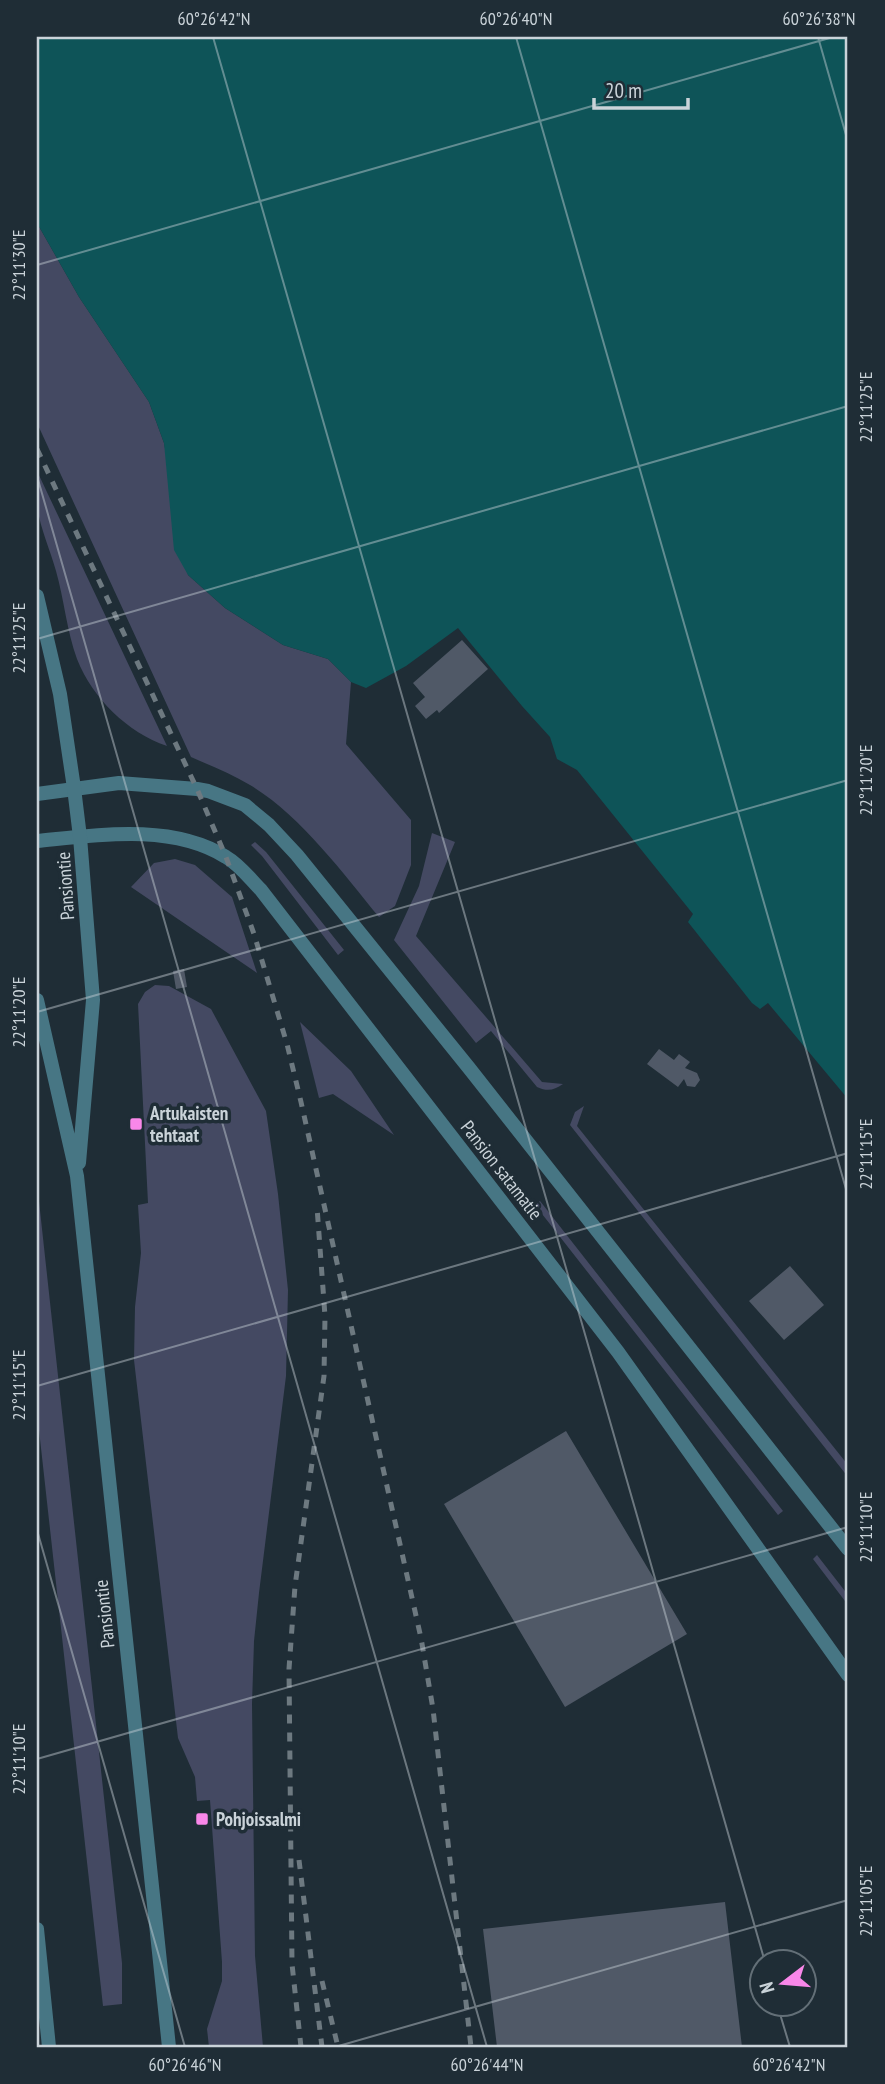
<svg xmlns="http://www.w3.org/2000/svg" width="885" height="2084" font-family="'PT Sans Narrow',sans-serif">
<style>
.green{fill:#444962}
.water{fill:#0e5458}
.building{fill:#505967}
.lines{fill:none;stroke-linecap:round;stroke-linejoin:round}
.service{stroke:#477684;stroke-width:14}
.minor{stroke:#477684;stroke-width:14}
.tertiary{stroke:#477684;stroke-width:14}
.rail{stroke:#6d7980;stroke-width:5;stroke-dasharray:9 9;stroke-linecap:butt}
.ticks{fill:none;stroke:#cad3d9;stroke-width:2;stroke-opacity:0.45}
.poi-dot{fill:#f987e9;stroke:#1f2d36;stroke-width:2.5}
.labels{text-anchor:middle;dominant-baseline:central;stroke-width:7;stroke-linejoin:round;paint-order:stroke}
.street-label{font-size:19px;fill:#cad3d9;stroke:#1f2d36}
.poi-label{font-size:19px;font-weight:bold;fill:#cad3d9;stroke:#1f2d36;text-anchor:start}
.neatline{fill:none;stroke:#cad3d9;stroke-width:2.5}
.ticks-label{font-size:18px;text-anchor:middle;fill:#cad3d9}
</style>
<rect width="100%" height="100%" fill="#1f2d36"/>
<path class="green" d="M37 223 79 297 149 402 164 443 188 575 225 608 283 645 328 659 351 682 346 744 411 820V865L395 906 379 917C343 873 299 814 250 785 232 774 211 766 191 757L37 423Z
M37 471 167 746C127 732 93 699 77 659 67 632 64 599 56 571 50 549 39 526 37 504 36 493 37 482 37 471Z
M432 833 455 842 416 936 542 1082 563 1084C554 1090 548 1092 537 1087L491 1031 476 1043 394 940 419 886Z
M255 842 266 852 344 950 338 955 262 856 251 845Z
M175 859 195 865 232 897 257 973 131 887 154 863Z
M155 985 169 986 211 1009 266 1111 278 1194 288 1290 286 1376 259 1593 254 1641 252 1704 255 1956 263 2047H209L207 2029 222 1981V1962L210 1800 197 1801 195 1777 178 1738 134 1360 135 1307 141 1253 138 1205 148 1203 138 1004 145 992Z
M300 1022 351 1071 394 1135 333 1094 319 1098Z
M584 1106 577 1126 848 1465V1477L570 1125 575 1112Z
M37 1183 122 1963V2004L103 2006 37 1412Z
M540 1201 783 1511 778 1515 535 1205Z
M817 1555 848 1595V1605L813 1559Z"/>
<path class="water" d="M37 37H848V1099L768 1003 760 1009 752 1003 688 922 693 914 577 770 557 759 550 737 522 706 458 628 406 666 366 688 351 682 328 659 283 645 225 608 188 575 174 550 164 443 149 402 79 297 37 223Z"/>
<path class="building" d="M462 640 488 669 439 713 437 710 426 719 415 706 425 697 413 683Z
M184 969 187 987 176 989 173 971Z
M659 1049 674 1060 679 1054 690 1062 685 1068 697 1073 700 1080 695 1087 687 1086 684 1079 678 1087 647 1064Z
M790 1266 824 1305 784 1340 749 1301Z
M566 1431 687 1634 565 1707 444 1504Z
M725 1902 742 2047H497L483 1929Z"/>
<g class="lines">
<path class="service" d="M37 1929 49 2047"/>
<path class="minor" d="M37 794 119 783 197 789 208 791 245 805 269 825 297 855 469 1068 848 1549
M37 841C97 835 172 823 226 857 240 865 250 879 261 890L618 1352 848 1675"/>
<path class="tertiary" d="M37 596 60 694 74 788 80 837 93 1000 79 1163
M37 1000 77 1176 169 2047"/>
<path class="rail" d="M37 449 197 789 226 857 254 934 287 1044 301 1102 421 1638 433 1709 471 2047
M299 1860 322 2047
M322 1981 338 2047
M301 2047 292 1964 289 1669 295 1586 324 1376 325 1316 317 1207"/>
</g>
<path class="ticks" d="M213 37 765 1962M516 37 848 1196M818 37 848 142M37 265 833 37M37 476 487 2047M37 639 848 406M37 1012 848 780M37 1386 848 1153M37 1530 185 2047M37 1759 848 1527M777 2004 790 2047M335 2047 848 1900"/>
<g class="poi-dot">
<rect x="129" y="1117" width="14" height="14" rx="3.5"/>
<rect x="195" y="1812" width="14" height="14" rx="3.5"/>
</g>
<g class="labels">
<g class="street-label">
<text transform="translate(65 886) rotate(-94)">Pansiontie</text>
<text transform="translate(502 1170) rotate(52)">Pansion satamatie</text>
<text transform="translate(104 1614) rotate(-96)">Pansiontie</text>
</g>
<g class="poi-label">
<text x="150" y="1113">Artukaisten<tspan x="150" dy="22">tehtaat</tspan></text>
<text x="216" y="1819">Pohjoissalmi</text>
</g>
</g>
<rect width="885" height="2084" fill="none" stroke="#1f2d36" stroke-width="77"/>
<g transform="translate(783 1983) rotate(254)"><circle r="33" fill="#1f2d36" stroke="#636f77" stroke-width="2"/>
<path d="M0-5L12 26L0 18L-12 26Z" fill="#f987e9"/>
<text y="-10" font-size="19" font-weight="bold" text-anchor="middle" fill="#cad3d9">N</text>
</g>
<path d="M594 98v10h94v-10" fill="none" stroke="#cad3d9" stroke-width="3.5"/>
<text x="605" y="98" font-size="21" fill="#cad3d9" stroke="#1f2d36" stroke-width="5" paint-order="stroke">20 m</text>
<rect x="38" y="38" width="808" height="2008" class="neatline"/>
<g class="ticks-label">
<text x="214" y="25">60°26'42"N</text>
<text x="516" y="25">60°26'40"N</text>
<text x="819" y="25">60°26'38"N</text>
<text transform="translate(19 265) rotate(-90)" y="6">22°11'30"E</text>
<text transform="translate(866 407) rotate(-90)" y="6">22°11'25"E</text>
<text transform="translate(19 638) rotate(-90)" y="6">22°11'25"E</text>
<text transform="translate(866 780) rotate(-90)" y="6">22°11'20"E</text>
<text transform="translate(19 1012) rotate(-90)" y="6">22°11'20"E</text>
<text transform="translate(866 1154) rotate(-90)" y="6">22°11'15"E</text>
<text transform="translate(19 1385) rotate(-90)" y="6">22°11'15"E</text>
<text transform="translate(866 1527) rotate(-90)" y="6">22°11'10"E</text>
<text transform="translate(19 1759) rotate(-90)" y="6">22°11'10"E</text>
<text transform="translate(866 1901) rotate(-90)" y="6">22°11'05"E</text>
<text x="185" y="2071">60°26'46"N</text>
<text x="487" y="2071">60°26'44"N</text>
<text x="789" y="2071">60°26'42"N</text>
</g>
</svg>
